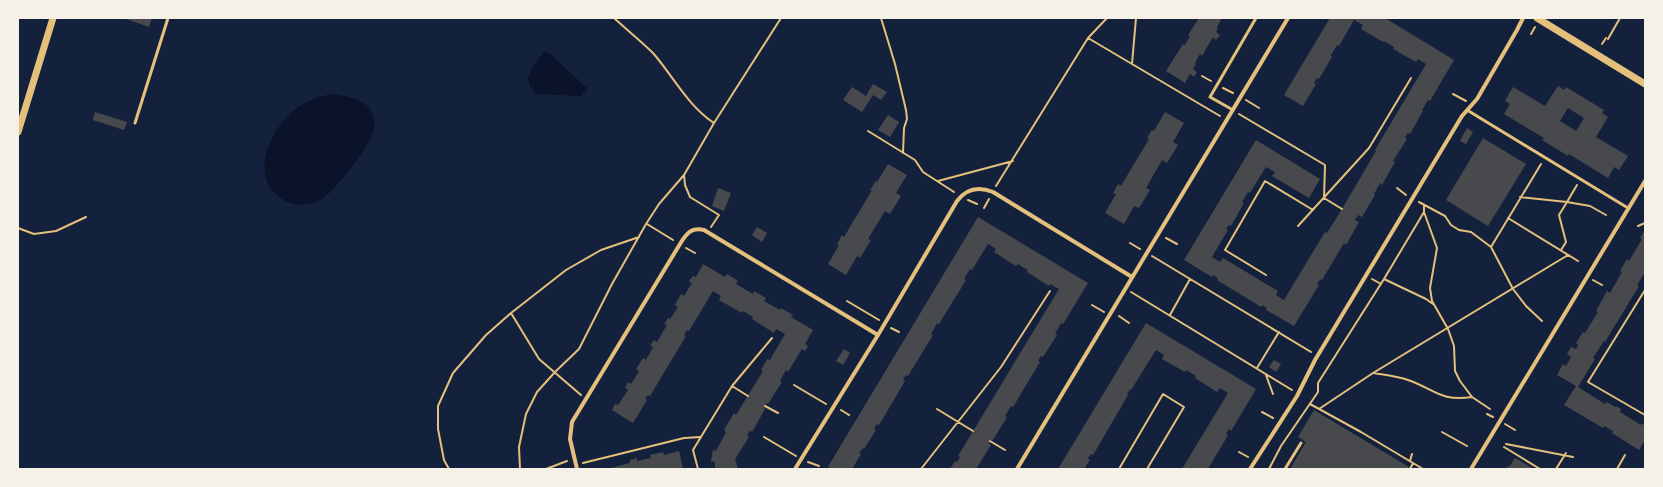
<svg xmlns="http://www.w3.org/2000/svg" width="1663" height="487" font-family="'Roboto Condensed',sans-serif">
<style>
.water{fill:#0b132b}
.building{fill:#48494c;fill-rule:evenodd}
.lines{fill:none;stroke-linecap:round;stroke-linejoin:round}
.path{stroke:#e5c07b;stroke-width:2}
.service{stroke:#e5c07b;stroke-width:3}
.minor{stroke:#e5c07b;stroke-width:4}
.tertiary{stroke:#e5c07b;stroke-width:7}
</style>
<rect width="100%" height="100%" fill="#14213d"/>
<path class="water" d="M544 51 550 54 588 89 581 96 537 94 530 87 528 79 530 72Z
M333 94C345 96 362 98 369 108 385 128 361 155 349 170 335 188 321 209 294 204 289 203 284 201 281 198 277 195 272 191 270 188 254 161 275 124 297 108 308 100 320 96 333 94Z"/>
<path class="building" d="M123 18H152L149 27Z
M1199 18H1222L1217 27 1218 28 1216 32 1220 35 1216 40 1213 37 1202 56 1200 54 1195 63 1196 64 1193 69 1197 72 1194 77 1190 74 1185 83 1166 71 1183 44 1185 45 1190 36 1188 35Z
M1330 18H1385L1454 60 1430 101 1428 100 1422 110 1423 111 1410 134 1408 133 1405 137 1407 139 1393 161 1395 162 1382 185 1380 183 1374 194 1375 195 1362 217 1358 215 1355 220 1359 222 1346 245 1344 243 1322 280 1320 279 1317 284 1319 285 1294 326 1266 310 1267 308 1262 305 1261 307 1217 280 1218 278 1213 275 1212 277 1184 260 1256 140 1320 179 1309 198 1272 176 1275 172 1266 167 1250 193 1248 192 1242 202 1244 203 1231 226 1229 225 1226 229 1228 230 1212 257 1220 262 1223 258 1278 291 1276 295 1284 300 1325 232 1327 233 1342 209 1376 151 1375 150 1426 64 1418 59 1416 62 1393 49 1394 47 1384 41 1383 42 1361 29 1363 25 1354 20 1339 46 1337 45 1331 55 1332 57 1319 79 1317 78 1314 83 1316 84 1303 106 1284 95Z
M873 84 887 92 881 100 873 95 862 112 843 100 852 87 866 96Z
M1558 86 1564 90 1566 87 1604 110 1602 113 1608 117 1596 137 1628 156 1619 170 1614 167 1608 178 1569 154 1568 156 1542 140 1544 138 1504 114 1510 104 1505 101 1513 87 1545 106ZM1568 108 1584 118 1576 131 1560 121Z
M95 112 127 122 124 130 93 120Z
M1165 112 1184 123 1173 142 1178 145 1167 163 1162 160 1146 188 1150 190 1139 208 1134 206 1124 224 1105 213 1116 194 1113 193 1118 184 1121 186 1149 139 1147 138 1152 130 1154 131Z
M888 115 899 122 890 137 878 130Z
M1467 128 1473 132 1466 144 1460 141Z
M1483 138 1526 164 1488 226 1446 200Z
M888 164 907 175 896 193 901 196 890 214 885 211 868 239 871 240 860 258 857 256 846 275 828 264 839 245 837 244 842 235 844 237 872 190H870L876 181 877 182Z
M718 188 731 193 724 211 712 206Z
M978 217 1088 283 1063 324 1061 323 1055 334 1057 335 1043 357 1041 356 1038 361 1040 362 1013 407 1011 406 1005 416 1007 417 993 440 992 439 989 444 991 445 976 469H950L955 461 957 462 960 457 958 456 1059 289 1050 284 1049 286 1027 272 1028 270 1018 264 1016 266 994 252 996 249 988 244 972 270 970 269 964 279 966 280 939 324 937 323 931 334 933 335 908 376 906 375 903 380 905 381 879 425 877 424 874 429 876 430 864 449 863 448 859 453 861 454 852 469H828L829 465Z
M757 227 767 233 762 242 752 235Z
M1645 229V272L1637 285 1639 286 1605 342 1604 341 1593 358 1595 359 1578 387 1605 404 1607 402 1615 407 1616 406 1621 409 1620 412 1641 425 1642 423 1645 425V440L1639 450 1612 433 1613 431 1604 426 1603 428 1564 405 1576 386 1557 375 1563 364 1566 366 1571 357 1567 354 1571 347 1576 349 1578 345 1576 343 1583 332 1585 333 1598 312 1596 311 1601 302 1607 291 1610 293 1622 272 1620 271 1627 259 1629 261 1642 239 1640 238Z
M703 264 725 277 727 274 738 281 736 284 753 294 754 291 766 298 764 301 780 310 781 308 793 315 791 317 813 330 805 344 808 346 805 351 802 349 788 372 786 370 780 381 782 382 768 404 766 403 765 406 764 408 765 409 752 432 750 430 747 436 749 437 735 459 738 469H715V462L711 461 713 450 716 451 726 432 724 430 734 413 736 415 763 371 761 370 767 359 770 360 785 334 776 329 774 333 752 319 753 317 743 311 742 313 719 300 721 296 713 291 689 331 687 330 684 335 686 336 650 396 648 395 645 399 647 400 633 423 612 410 615 404 618 405 628 390 625 388 628 382 631 384 639 371 636 369 643 358 646 360 653 347 650 346 654 340 657 342 667 325 664 324 668 318 670 319 678 307 675 305 681 294 684 296 692 283 689 281 693 276 696 277Z
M1146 323 1256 389 1231 431 1229 429 1226 434 1228 435 1208 469H1182L1228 393 1220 388 1217 392 1195 378 1196 376 1186 370 1185 372 1162 359 1164 355 1156 350 1131 390 1130 389 1127 394 1128 395 1093 455 1091 454 1088 458 1090 460 1084 469H1058Z
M844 349 850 353 843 365 836 361Z
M1274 360 1281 364 1276 372 1269 367Z
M1314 410 1409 467 1408 469H1290L1306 442 1298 437Z
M679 451 683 469H607L630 463V460L637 458V461L651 458 650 455 663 452 664 455Z
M1515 458 1532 468 1531 469H1506L1508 466 1509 467Z"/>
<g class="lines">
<path class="path" d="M614 18C626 29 642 42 653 53 673 76 688 106 714 123
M881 18 895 64 906 110 907 119 904 128 903 153
M1531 34 1535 27
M1088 38 1220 116
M1608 39 1620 18
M1602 44 1606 38
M1132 64 1136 18
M1202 76 1211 81
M1223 88 1233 93
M1453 94 1466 101
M1246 100 1259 108
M1239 114 1325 165 1324 198 1342 209
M868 131 915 160 923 172 954 192
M684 175 685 185 690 197 719 215 711 227
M938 181 1013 161
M996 186 1088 38 1107 18
M1397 188 1406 195
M1520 197 1567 202 1577 185
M968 200 977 204
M1419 202 1445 216 1451 225 1459 230 1471 232 1491 247 1513 289 1526 306 1542 321
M1424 205V212L1437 248 1430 288 1432 301 1448 329 1454 346 1455 371 1460 381 1472 397 1490 409
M984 208 989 199
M1508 218 1578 261
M647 224 673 240
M1298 226 1369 148 1411 78
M1638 226 1645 223
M18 228 34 234 56 231 86 217
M1166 238 1177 244
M1130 243 1140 249
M1491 247 1541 164
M686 248 695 253
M1561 250 1566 242 1559 215 1567 202 1590 206 1606 215
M1152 256 1311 352
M1266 275 1225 250 1265 181 1313 210
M1372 279 1381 284
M1384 279 1426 299 1433 304
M1593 280 1602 285
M1645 290 1588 382 1645 415
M1131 292 1292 390
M847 301 879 320
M1092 305 1104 312
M511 313 539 359 581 395
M1170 315 1190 279
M1119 316 1129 323
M891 328 899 332
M1257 368 1279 332
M1374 373C1385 375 1397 376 1408 380 1434 389 1441 402 1472 397
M1266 375 1273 394
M794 385 826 404
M732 386 748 396
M1310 404 1361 432 1423 469
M765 406 778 413
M937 409 973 431
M1319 409 1373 373 1568 255
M841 410 849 415
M1262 412 1273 418
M1487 414 1493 417
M1505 424 1515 430
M1442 432 1467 446
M764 437 796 456
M990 441 1005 450
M1506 444 1573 457
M1504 447 1540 469
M1239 452 1248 457
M1410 461 1412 454
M808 462 819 466
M583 463 684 438 700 437
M449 469 444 460 438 429V406L453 373 486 335 511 313 566 270 601 250 639 237
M520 469 519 447 526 414 537 392 555 372 579 349 612 284 646 224 659 204 684 175 714 123 781 18
M546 469 567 461
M698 469 693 450 732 386 772 338
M921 469 1001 367 1050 291
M1119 469 1163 394 1184 407 1147 469
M1269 469 1281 446 1318 392V383L1384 279 1424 212
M1410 469 1413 463
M1556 469 1566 453
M1617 469 1625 455"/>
<path class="service" d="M1233 110 1210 97 1256 18
M1467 110 1628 208
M135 123 168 18
M1285 469 1301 443"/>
<path class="minor" d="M577 469 570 439 572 422 680 244C686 234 691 227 704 230L878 335
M795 469 878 335 957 201C966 189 978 186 993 192L1132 277
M1017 469 1288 18
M1250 469 1297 396 1315 360 1462 116 1477 99 1517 30 1523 18
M1471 469 1645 181"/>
<path class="tertiary" d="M1537 18 1645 84
M18 132 53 18"/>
</g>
<rect width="1663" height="487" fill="none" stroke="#f6f1e7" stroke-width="38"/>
</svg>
